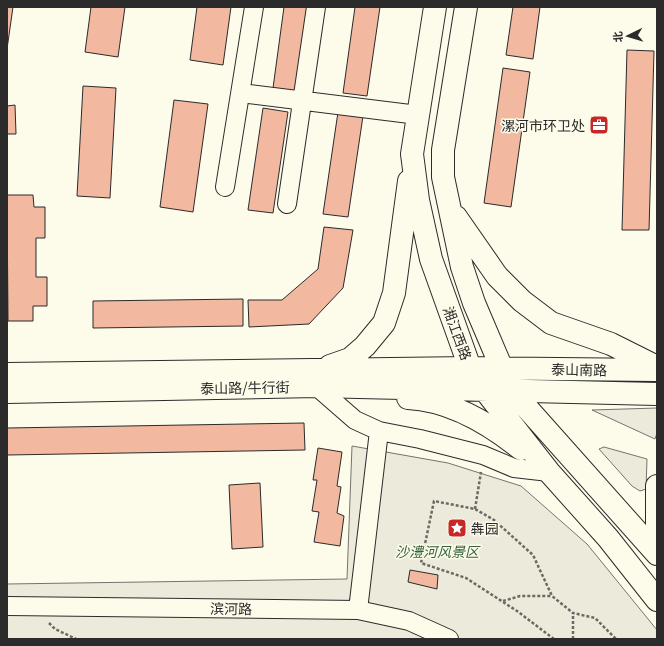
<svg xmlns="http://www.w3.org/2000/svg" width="664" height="646" font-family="Georgia,'Noto Sans SC',serif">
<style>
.green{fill:#ecebdb;stroke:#74746e}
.building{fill:#f2b8a0;stroke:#2b2b2b}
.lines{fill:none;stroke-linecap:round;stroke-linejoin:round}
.minor-casing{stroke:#2b2b2b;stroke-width:20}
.major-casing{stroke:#2b2b2b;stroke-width:24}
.path{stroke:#6a6964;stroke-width:2.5;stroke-dasharray:3 2;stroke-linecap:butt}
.minor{stroke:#fdfbea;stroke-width:18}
.major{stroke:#fdfbea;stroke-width:22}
.labels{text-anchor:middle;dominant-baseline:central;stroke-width:3;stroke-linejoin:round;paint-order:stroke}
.poi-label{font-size:14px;fill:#2b2b2b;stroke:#fdfbea;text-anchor:end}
.street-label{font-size:14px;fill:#2b2b2b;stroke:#fdfbea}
.park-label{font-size:14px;font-style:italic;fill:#34623c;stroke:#fdfbea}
</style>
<rect width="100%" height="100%" fill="#fdfbea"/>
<path class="green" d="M657 408V433L655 439 592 410Z
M352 446 448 463 521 486 587 544 657 630V639H7V584L347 579Z
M604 447 647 459 646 489 640 491 632 486 599 449Z"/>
<path class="building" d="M7 7H13L7 49Z
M91 7H125L118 57 85 52Z
M197 7H231L223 65 190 60Z
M284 7H309L297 92 273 88Z
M355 7H380L367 96 343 93Z
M513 7H540L533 59 506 55Z
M627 50 654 51 649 230H622Z
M503 68 530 72 511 207 484 203Z
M83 86 116 88 110 198 77 196Z
M174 100 208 104 193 212 160 207Z
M15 105 16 134H7V106Z
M263 108 288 112 273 213 248 210Z
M338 112 363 116 348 217 323 214Z
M7 195H33L34 207H45V238H36V277H47V306H33V321H8Z
M324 227 353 230 343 288 309 324 249 327 248 300H282L318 269Z
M243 299V326L93 328V301Z
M304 423 305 450 7 455V428Z
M318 448 342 452 337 486 341 487 337 513 344 516 340 546 314 542 319 512 312 511 317 480H313Z
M260 483 263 547 232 549 229 485Z
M410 570 438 575 437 589 408 582Z"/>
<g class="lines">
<g class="minor-casing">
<path id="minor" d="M241 93 418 115
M225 187 254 7
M287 204 316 7
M316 386 355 420 379 431 420 439 483 455 514 468 549 472
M7 606 358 610 409 621 449 639
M358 610 379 431"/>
</g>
<g class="major-casing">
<path id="major" d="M435 7 412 154 418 200 431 259 470 368 484 389 549 472 608 538 657 600
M466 7 443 150V177L462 267 474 303 511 390 657 554
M456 217 497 276 522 301 551 323 611 344 657 367
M330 366 350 359 365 346 384 323 394 293 409 181
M7 374 470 368 657 370
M7 392 316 386 657 394
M408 398C449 400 490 424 521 449
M657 554V486"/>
</g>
<path class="path" d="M475 509 481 472
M503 601 520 596H552
M49 623 55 629 76 639
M554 639 517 611 466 578 421 563 434 501 475 509 494 520 533 555 552 596 573 613 595 618 616 639
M573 639V613"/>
<use href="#minor" class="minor"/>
<use href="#major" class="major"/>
</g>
<defs>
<g id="office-square" transform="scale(1)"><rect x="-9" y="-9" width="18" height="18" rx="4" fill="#c62828" stroke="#fdfbea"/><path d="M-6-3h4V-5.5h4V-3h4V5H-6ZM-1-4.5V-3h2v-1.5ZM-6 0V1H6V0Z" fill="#fff"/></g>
<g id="sight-square" transform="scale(1)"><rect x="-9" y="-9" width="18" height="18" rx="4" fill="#c62828" stroke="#fdfbea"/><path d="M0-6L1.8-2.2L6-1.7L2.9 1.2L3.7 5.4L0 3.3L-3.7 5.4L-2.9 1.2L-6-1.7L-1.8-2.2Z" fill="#fff"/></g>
</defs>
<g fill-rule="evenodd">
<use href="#office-square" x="599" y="125"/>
<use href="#sight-square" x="457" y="528"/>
</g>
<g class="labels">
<g class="poi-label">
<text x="585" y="125">漯河市环卫处</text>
<text x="471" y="528" text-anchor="start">犇园</text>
</g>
<g class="street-label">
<text transform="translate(458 333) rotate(70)">湘江西路</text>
<text transform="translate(579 369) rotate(1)">泰山南路</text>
<text transform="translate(245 387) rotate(-1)">泰山路/牛行街</text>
<text transform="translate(231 608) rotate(1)">滨河路</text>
</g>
<g class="park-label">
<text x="437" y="551">沙澧河风景区</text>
</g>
</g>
<rect width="664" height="646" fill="none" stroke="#2b2b2b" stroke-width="16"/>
<g transform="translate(628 36) rotate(265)" stroke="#fdfbea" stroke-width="3" paint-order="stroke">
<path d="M0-3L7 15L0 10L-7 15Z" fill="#2b2b2b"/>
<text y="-6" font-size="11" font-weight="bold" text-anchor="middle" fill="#2b2b2b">北</text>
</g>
</svg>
